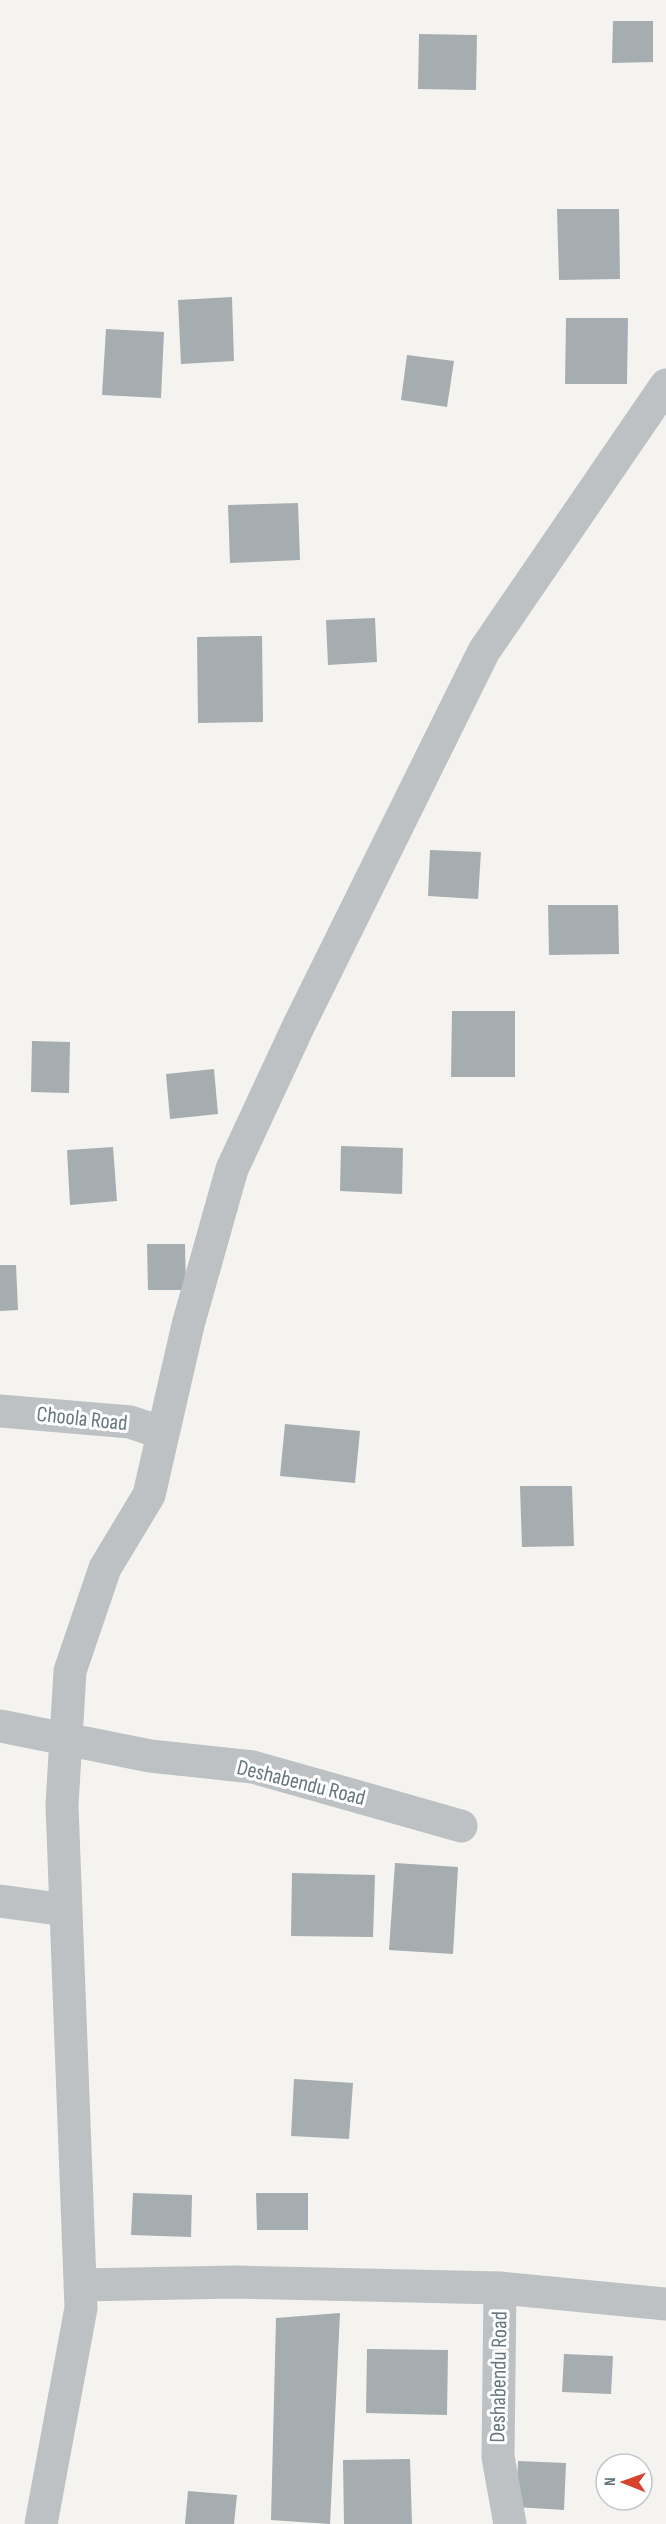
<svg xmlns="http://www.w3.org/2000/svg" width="666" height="2524" font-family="'Sofia Sans Condensed',sans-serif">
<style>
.building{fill:#a5adb1}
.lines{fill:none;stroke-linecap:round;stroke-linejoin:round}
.street{stroke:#bdc1c4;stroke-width:33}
.labels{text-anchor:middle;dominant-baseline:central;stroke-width:6;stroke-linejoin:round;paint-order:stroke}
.street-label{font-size:22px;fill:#65767f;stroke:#fff}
</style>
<rect width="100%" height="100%" fill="#f4f3f0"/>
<path class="building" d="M613 21H653V62L612 63Z
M419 34 477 35 476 90 418 89Z
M557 209H619L620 279 559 280Z
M232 297 234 361 181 364 178 300Z
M566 318H628L627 384H565Z
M106 329 164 332 161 398 102 395Z
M407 355 454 361 447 407 401 400Z
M298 503 300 560 230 563 228 505Z
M375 618 377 662 328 665 326 620Z
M262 636 263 722 198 723 197 637Z
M430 850 481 852 478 899 428 896Z
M548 905H618L619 954 549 955Z
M452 1011H515V1077H451Z
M32 1041 70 1042 69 1093 31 1092Z
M214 1069 218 1114 170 1119 166 1074Z
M341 1146 403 1148 402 1194 340 1191Z
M113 1147 117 1201 70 1205 67 1150Z
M147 1244H185L186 1290H148Z
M0 1265H16L18 1310 0 1311Z
M285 1424 360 1431 355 1483 280 1476Z
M520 1486H572L574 1546 522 1547Z
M395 1863 458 1867 453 1954 389 1950Z
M292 1873 375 1875 373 1937 291 1936Z
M294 2079 353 2083 349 2139 291 2136Z
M133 2193 192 2195 191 2237 131 2235Z
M256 2193H308V2230H257Z
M340 2313 330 2524 271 2520 276 2318Z
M367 2349 448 2350 447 2415 366 2413Z
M564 2354 613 2356 611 2394 562 2392Z
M410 2459 412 2524H344L343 2460Z
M518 2461 566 2463 564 2510 516 2507Z
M188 2491 237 2495 234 2524H185Z"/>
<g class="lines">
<path class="street" d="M0 1411 130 1422 163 1433
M0 1726 150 1756 253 1767 461 1826
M0 1901 66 1910
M80 2285 236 2282 500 2288 666 2304
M500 2288 498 2457 510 2524
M41 2524 81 2308 62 1805 70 1671 105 1568 149 1495 188 1325 232 1169 299 1025 484 651 666 385"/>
</g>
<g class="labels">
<g class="street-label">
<text transform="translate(82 1419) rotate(6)">Choola Road</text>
<text transform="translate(301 1783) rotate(14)">Deshabendu Road</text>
<text transform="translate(499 2377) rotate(-89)">Deshabendu Road</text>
</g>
</g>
<g transform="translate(624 2482) rotate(271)"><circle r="28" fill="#ffffff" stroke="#c1c8cc" stroke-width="1.5"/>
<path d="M0-4.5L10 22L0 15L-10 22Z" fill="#d6422e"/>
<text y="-9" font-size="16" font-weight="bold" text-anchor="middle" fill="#65767f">N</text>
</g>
</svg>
